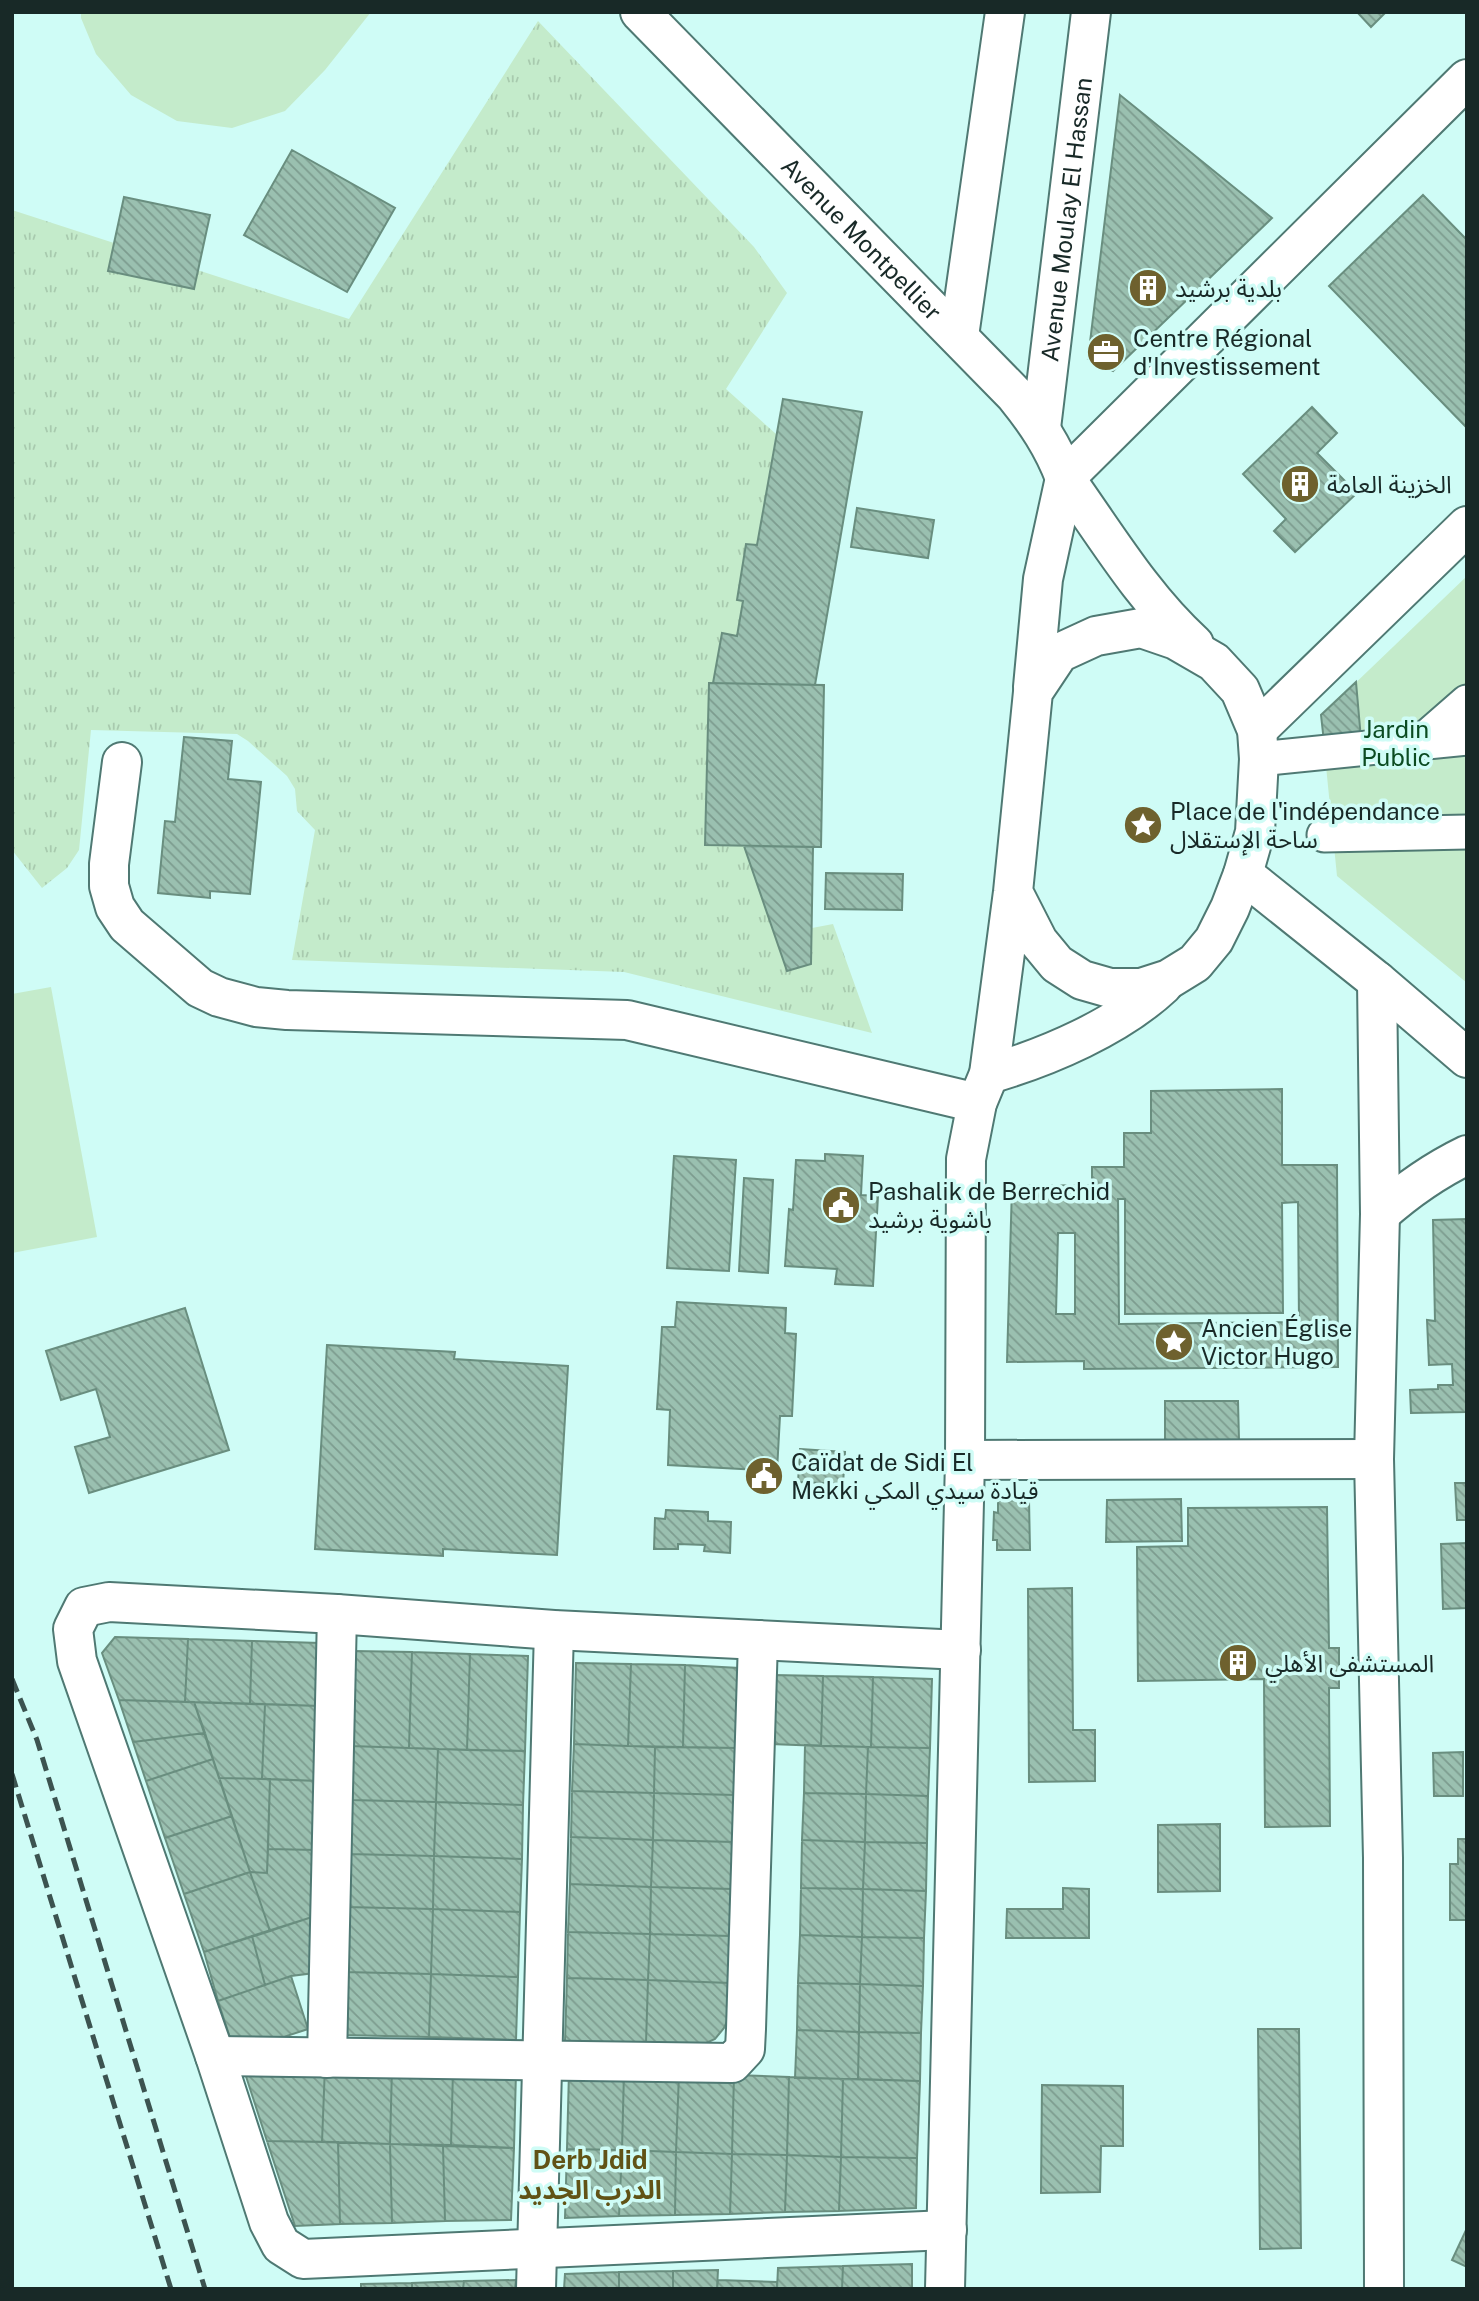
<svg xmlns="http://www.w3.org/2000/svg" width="1479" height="2301" font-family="'Public Sans','Noto Sans Arabic',sans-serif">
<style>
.grass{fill:url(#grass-tufts)}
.park{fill:#c4ebcb}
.building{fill:url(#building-back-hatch);stroke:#698e7f;stroke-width:2;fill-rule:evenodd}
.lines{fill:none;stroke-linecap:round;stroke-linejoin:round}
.pedestrian-casing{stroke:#4f7973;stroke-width:37}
.minor-casing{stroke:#4f7973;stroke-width:42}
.pedestrian{stroke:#fff;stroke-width:33}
.minor{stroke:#fff;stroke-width:38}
.rail{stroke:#3c5350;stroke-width:5;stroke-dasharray:14 7;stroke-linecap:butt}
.labels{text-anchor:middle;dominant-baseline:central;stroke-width:7;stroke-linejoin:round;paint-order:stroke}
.street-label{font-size:24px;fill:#182927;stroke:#cffcf6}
.poi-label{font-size:24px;fill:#182927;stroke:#cffcf6;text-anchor:start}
.park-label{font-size:24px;fill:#0b4b21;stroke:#cffcf6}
.neighbourhood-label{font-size:26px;font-weight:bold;fill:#615316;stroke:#cffcf6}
</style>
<defs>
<pattern id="grass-tufts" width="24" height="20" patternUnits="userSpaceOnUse" patternTransform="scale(1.75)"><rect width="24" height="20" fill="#c4ebcb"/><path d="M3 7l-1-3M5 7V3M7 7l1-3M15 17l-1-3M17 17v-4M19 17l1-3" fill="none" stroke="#a8caae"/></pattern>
<pattern id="building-back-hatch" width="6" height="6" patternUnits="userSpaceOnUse" patternTransform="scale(1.75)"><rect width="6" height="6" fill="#9ac0b0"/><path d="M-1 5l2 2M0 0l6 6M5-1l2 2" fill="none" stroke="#7d9c8f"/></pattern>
</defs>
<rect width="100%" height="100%" fill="#cffcf6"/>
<path class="grass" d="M538 21 754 247 787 293 726 389 776 434 757 545 746 544 743 601 737 636 722 633 713 683H709L705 845 744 846 787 971 811 964 812 928 833 924 872 1033 624 972 292 960 315 830 297 811 295 789 287 776 248 741 237 734 91 730 79 850 67 868 42 888 12 850V210L349 319Z"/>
<path class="park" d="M81 12H371L325 70 285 111 232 128 177 121 131 95 96 54 81 18Z
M1467 576V983L1337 876 1321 716Z
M51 987 97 1237 12 1253V994Z"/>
<path class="building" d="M1357 12H1386L1371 27Z
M1120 95 1272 218 1113 371 1088 359Z
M292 150 395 208 347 292 244 235Z
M1423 195 1467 240V428L1329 286Z
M124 197 210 215 194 289 108 271Z
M783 399 862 412 815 685 713 683 722 633 737 636 743 601 737 600 746 544 757 545Z
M1312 407 1337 433 1317 453 1357 493 1295 552 1274 531 1286 519 1243 474Z
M857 508 934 520 928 558 851 547Z
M1356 682 1361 739 1324 742 1321 715Z
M709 683 824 685 821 847 705 845Z
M184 737 232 741 228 779 261 782 250 894 210 891V898L158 893 165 821 175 822Z
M744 846 813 847 811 964 787 971Z
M826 873 903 874 902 910 825 909Z
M1282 1089V1165H1337L1338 1367 1084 1369V1361L1007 1362 1012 1186 1092 1185V1167H1124V1133H1151V1091ZM1118 1199H1125V1314L1283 1313 1282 1203 1298 1202 1299 1322 1119 1324ZM1058 1233H1075V1314H1056Z
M825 1154 863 1156 861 1195 878 1196 873 1286 835 1284 837 1269 785 1266 789 1209 793 1210 796 1160 825 1161Z
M674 1156 736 1160 729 1271 667 1268Z
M744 1178 773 1180 768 1273 739 1271Z
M1467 1219V1412L1411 1413 1410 1390 1438 1389V1385H1453L1452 1364 1429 1365 1427 1320 1435 1321 1433 1220Z
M677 1302 786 1308 785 1333 796 1334 792 1416H780L777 1471 668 1465 670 1410 657 1409 662 1327H675Z
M185 1308 229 1450 89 1493 75 1447 110 1437 96 1389 61 1400 46 1351Z
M327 1345 455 1352 454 1359 568 1366 557 1555 443 1549V1556L315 1549Z
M1165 1401H1238L1239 1440 1165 1441Z
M800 1449 845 1452 843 1484 798 1482Z
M1455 1483H1467V1520H1457Z
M1181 1499 1182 1541 1106 1542 1107 1500Z
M1029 1500 1030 1550H997V1540H993L994 1512 998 1513V1501Z
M1327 1507 1329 1648H1339V1688H1329L1330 1826 1265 1827 1264 1679 1138 1681 1137 1547 1188 1546V1508Z
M666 1510 708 1512V1521L731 1522 730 1553 704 1551 705 1545 678 1544V1549H654L655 1518 665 1519Z
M1467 1543V1608L1443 1609 1441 1544Z
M1072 1588 1073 1730H1095V1781L1029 1782 1028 1589Z
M115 1637 188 1639 185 1702 119 1700 102 1653Z
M188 1639 252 1641 250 1704 185 1702Z
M252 1641 320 1643 319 1706 250 1704Z
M354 1651 412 1652 409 1748 351 1746Z
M412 1652 470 1654 467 1750 409 1748Z
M470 1654 528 1656 525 1751 467 1750Z
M576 1663 631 1664 628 1746 574 1744Z
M631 1664 685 1665 683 1747 628 1746Z
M685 1665 739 1668 737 1748 683 1747Z
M773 1675 823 1676 821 1746 771 1744Z
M823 1676 873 1677 871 1747 821 1746Z
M873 1677 932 1679 930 1748 871 1747Z
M119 1700 194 1702 205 1733 133 1742Z
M194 1702 265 1704 262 1779 219 1778Z
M265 1704 319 1706 318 1781 262 1779Z
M205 1733 213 1759 146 1781 133 1742Z
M574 1744 655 1747 654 1793 572 1791Z
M805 1745 868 1747 866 1794 804 1793Z
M351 1746 438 1749 436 1802 349 1800Z
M655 1747 737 1748 735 1795 654 1793Z
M868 1747 930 1748 928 1796 866 1794Z
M438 1749 525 1751 523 1805 436 1802Z
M1463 1752V1796H1434L1433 1753Z
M213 1759 232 1816 165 1838 146 1781Z
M219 1778 270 1779 267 1873 250 1872Z
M270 1779 318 1781 316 1850 268 1849Z
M572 1791 654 1793 653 1840 571 1837Z
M654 1793 735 1795 734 1842 653 1840Z
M804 1793 866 1794 865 1842 802 1840Z
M866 1794 928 1796 927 1843 865 1842Z
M349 1800 436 1802 434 1856 348 1854Z
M436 1802 523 1805 522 1859 434 1856Z
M232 1816 250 1872 184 1894 165 1838Z
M1220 1824V1891L1158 1892V1825Z
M571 1837 653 1840 651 1887 570 1884Z
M1458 1839H1467V1920H1450V1864H1458Z
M653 1840 734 1842 733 1889 651 1887Z
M802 1840 865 1842 863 1889 801 1888Z
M865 1842 927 1843 926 1891 863 1889Z
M268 1849 316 1850 315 1916 270 1931 250 1872 267 1873Z
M348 1854 434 1856 433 1909 346 1907Z
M434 1856 522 1859 520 1912 433 1909Z
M250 1872 270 1931 204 1952 184 1894Z
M570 1884 651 1887 650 1934 568 1932Z
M651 1887 733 1889 731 1936 650 1934Z
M801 1888 863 1889 862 1937 800 1935Z
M1063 1888 1089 1889V1938H1006L1007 1909H1063Z
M863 1889 926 1891 924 1938 862 1937Z
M346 1907 433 1909 431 1974 344 1972Z
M433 1909 520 1912 518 1977 431 1974Z
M315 1916 314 1973 291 1976 265 1985 252 1936Z
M568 1932 650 1934 648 1980 567 1978Z
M650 1934 731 1936 730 1983 648 1980Z
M800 1935 862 1937 860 1984 798 1983Z
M252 1936 265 1985 218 2001 204 1952Z
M862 1937 924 1938 923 1986 860 1984Z
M344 1972 431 1974 429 2037 342 2035Z
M431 1974 518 1977 516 2040 429 2037Z
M291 1976 308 2029 235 2053 218 2001Z
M567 1978 648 1980 646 2043 565 2041Z
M648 1980 730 1983 729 2017 724 2028 715 2039 704 2044 646 2043Z
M798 1983 860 1984 859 2032 797 2030Z
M860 1984 923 1986 921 2033 859 2032Z
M1258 2029H1299L1301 2248 1260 2249Z
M797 2030 859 2032 858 2079 795 2078Z
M859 2032 921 2033 920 2081 858 2079Z
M242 2064 325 2066 322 2142 267 2141Z
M325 2066 392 2068 390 2144 322 2142Z
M392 2068 453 2071 451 2145 390 2144Z
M453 2071 516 2072 514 2148 451 2145Z
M569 2071 624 2072 622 2150 567 2149Z
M624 2072 679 2074 676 2152 622 2150Z
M679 2074 734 2075 732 2154 676 2152Z
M734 2075 789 2077 787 2155 732 2154Z
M789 2077 843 2079 841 2157 787 2155Z
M843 2079 920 2081 917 2158 841 2157Z
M1042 2085 1123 2086V2146H1101L1100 2192 1041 2193Z
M267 2141 338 2142 340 2224 295 2226Z
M338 2142 390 2144 392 2223 340 2224Z
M390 2144 443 2146 445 2221 392 2223Z
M443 2146 514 2148 511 2220 445 2221Z
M567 2149 622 2150 619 2216 565 2218Z
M622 2150 676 2152 675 2215 619 2216Z
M676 2152 732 2154 730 2214 675 2215Z
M732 2154 787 2155 785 2212 730 2214Z
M787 2155 841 2157 839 2211 785 2212Z
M841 2157 917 2158 916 2208 839 2211Z
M1467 2228V2267L1452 2260Z
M912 2264V2289H842L843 2266Z
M843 2266 842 2289H777L778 2268Z
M718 2270 717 2289H673V2271Z
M673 2271V2289H619V2272Z
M619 2272V2289H564L565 2274Z
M516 2280 515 2289H463L464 2281Z
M718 2280 777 2282V2289H717Z
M464 2281 463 2289H412V2283Z
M412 2283V2289H361V2284Z"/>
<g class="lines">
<g class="pedestrian-casing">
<path id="pedestrian" d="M1420 743 1467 702
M1259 759 1467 738
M1324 835 1467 832"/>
</g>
<g class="minor-casing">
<g id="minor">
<path id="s1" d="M640 12 1015 395C1036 421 1053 446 1065 478 1105 534 1143 598 1194 644"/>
<path d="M959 336 1005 12"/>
<path id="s2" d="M1041 428 1091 12"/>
<path d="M1033 687 1043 579 1065 478 1467 79"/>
<path d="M1257 730 1467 526"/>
<path d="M122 762 109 864V886L115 907 127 925 200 988 219 997 256 1007 287 1010 627 1020 977 1103"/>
<path d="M1243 874 1377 981 1467 1058"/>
<path d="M1377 981 1380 1214 1374 1459 1383 1858 1384 2289"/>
<path d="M989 1074C1048 1057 1118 1027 1163 985"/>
<path d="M1380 1214C1407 1190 1434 1171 1467 1155"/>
<path d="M965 1460 1374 1459"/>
<path d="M215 2056 732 2063 745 2049 746 2029 758 1640"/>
<path d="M327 2058 337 1614"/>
<path d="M947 2230 303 2259 281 2245 269 2222 215 2056 77 1661 73 1629 84 1607 109 1602 337 1614 554 1630 961 1650"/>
<path d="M536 2289 554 1630"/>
<path d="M945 2289 965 1460 966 1159 977 1103 989 1074 1013 892 1033 692 1059 653 1096 636 1141 628 1176 640 1214 662 1240 690 1257 730 1259 759 1255 832 1243 874 1230 908 1214 940 1195 963 1169 979 1141 988H1110L1082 980 1057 964 1038 941 1013 892"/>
</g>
</g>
<use href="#pedestrian" class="pedestrian"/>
<use href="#minor" class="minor"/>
<path class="rail" d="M12 1679 37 1740 205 2289
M12 1774 171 2289"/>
</g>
<defs>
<g id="building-disc" transform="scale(2.0125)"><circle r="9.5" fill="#6e612e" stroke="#cffcf6"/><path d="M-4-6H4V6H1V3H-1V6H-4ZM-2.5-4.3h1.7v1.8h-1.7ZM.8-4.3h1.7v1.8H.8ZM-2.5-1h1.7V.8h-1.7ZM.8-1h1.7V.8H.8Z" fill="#fff"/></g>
<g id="office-disc" transform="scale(2.0125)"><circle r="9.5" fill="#6e612e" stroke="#cffcf6"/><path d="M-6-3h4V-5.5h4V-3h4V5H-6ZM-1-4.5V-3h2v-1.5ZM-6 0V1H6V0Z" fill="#fff"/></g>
<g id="sight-disc" transform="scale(2.0125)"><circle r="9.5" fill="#6e612e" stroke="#cffcf6"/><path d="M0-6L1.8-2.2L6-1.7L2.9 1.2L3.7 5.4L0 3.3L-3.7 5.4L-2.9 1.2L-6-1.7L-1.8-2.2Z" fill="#fff"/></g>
<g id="civic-disc" transform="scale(2.0125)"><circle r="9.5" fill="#6e612e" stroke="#cffcf6"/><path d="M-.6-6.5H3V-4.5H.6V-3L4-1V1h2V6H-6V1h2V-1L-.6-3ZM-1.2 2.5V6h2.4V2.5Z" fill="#fff"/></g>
</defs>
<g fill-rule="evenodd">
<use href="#building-disc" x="1148" y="288"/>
<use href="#office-disc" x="1106" y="352"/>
<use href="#building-disc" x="1300" y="484"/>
<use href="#sight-disc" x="1143" y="825"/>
<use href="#civic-disc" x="841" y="1205"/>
<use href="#sight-disc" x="1174" y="1342"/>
<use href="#civic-disc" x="764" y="1476"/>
<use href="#building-disc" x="1238" y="1663"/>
</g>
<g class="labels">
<g class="street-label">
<text stroke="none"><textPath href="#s2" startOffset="210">Avenue Moulay El Hassan</textPath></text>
<text stroke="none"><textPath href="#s1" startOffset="317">Avenue Montpellier</textPath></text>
</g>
<g class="poi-label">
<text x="1175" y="288">بلدية برشيد</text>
<text x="1133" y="338">Centre Régional<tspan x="1133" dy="28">d'Investissement</tspan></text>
<text x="1327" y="484">الخزينة العامة</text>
<text x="1170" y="811">Place de l'indépendance<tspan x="1170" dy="28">ساحة الإستقلال</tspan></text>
<text x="868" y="1191">Pashalik de Berrechid<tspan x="868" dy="28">باشوية برشيد</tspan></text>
<text x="1201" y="1328">Ancien Église<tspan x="1201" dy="28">Victor Hugo</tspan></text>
<text x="791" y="1462">Caïdat de Sidi El<tspan x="791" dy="28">Mekki قيادة سيدي المكي</tspan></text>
<text x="1265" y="1663">المستشفى الأهلي</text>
</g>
<g class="park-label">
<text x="1396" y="729">Jardin<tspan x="1396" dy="28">Public</tspan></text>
</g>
<g class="neighbourhood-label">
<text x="590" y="2159">Derb Jdid<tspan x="590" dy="30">الدرب الجديد</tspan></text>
</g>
</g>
<rect width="1479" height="2301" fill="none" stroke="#182927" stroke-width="28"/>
</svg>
